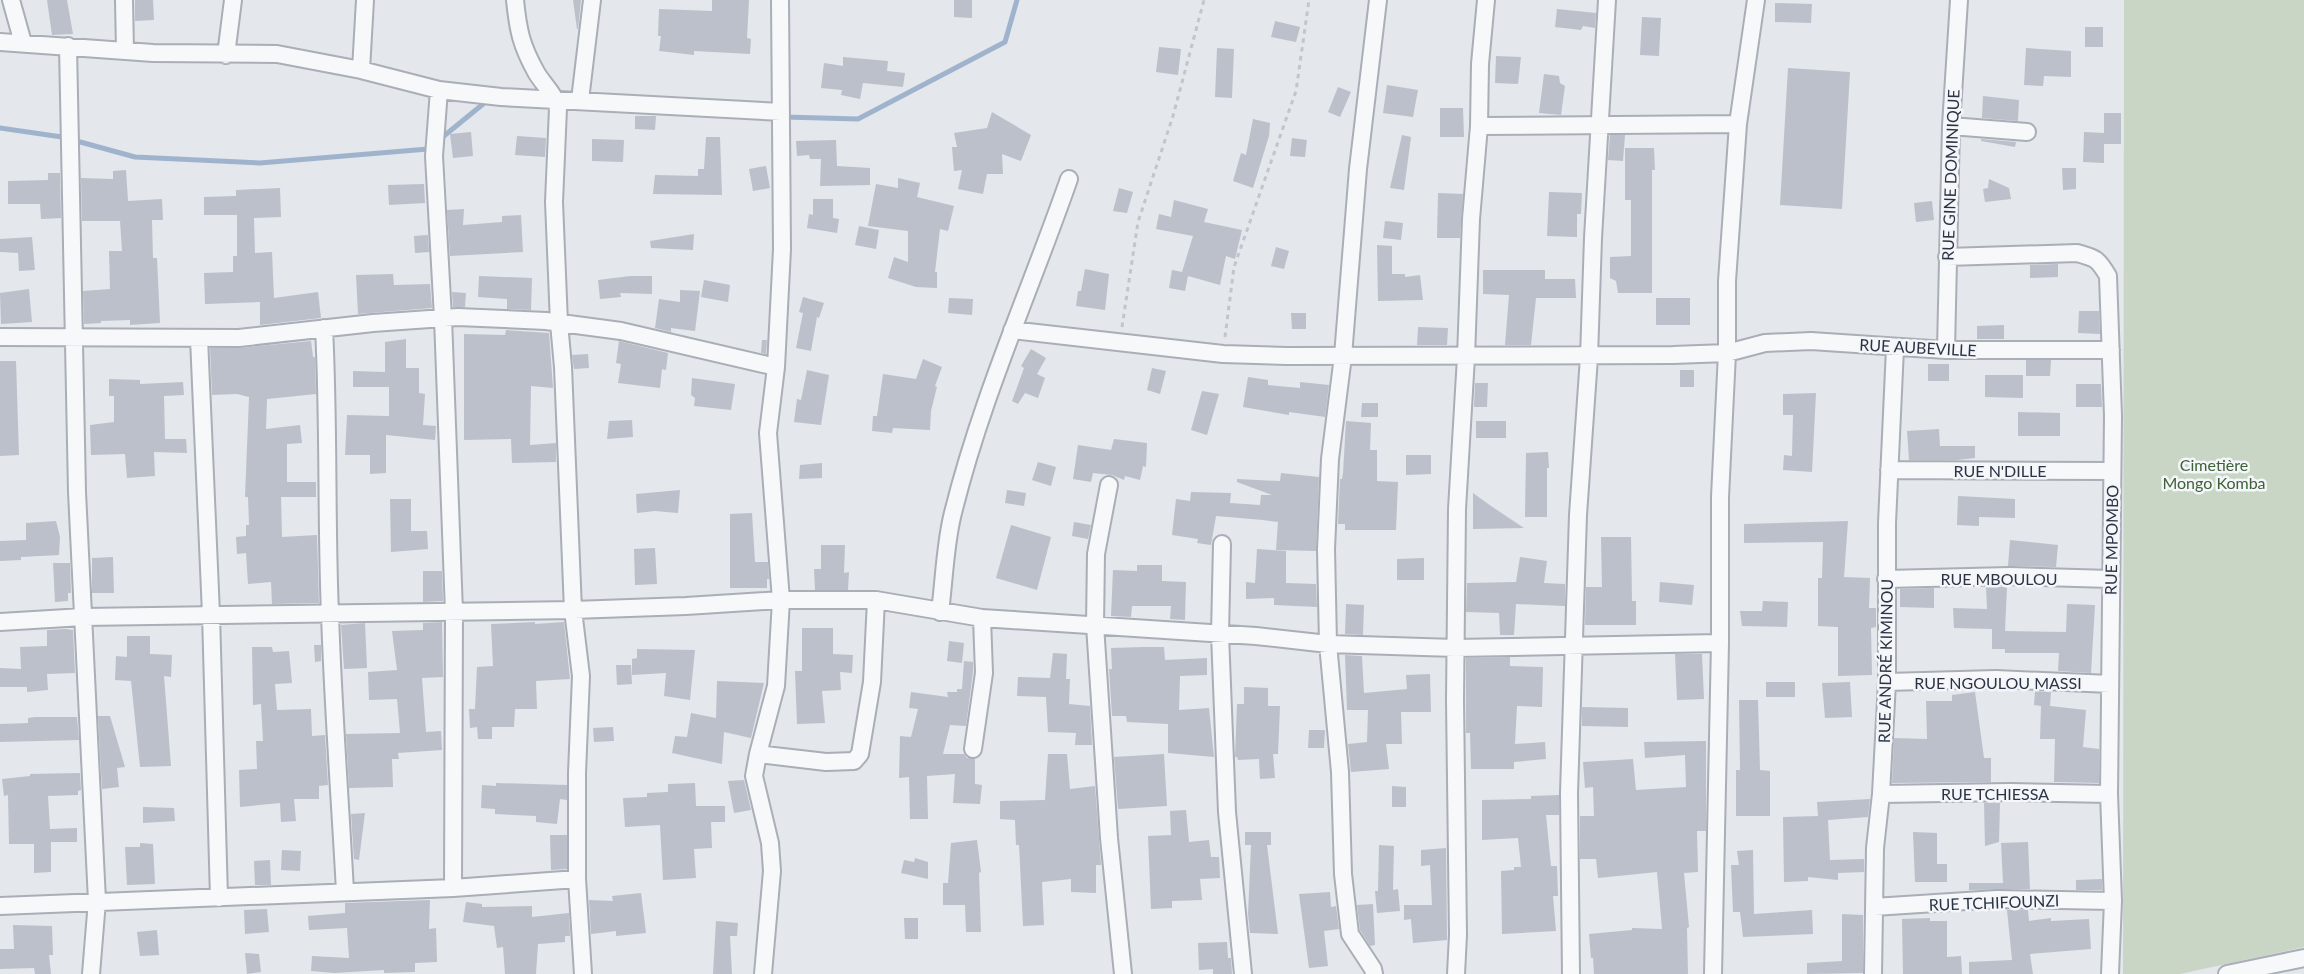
<svg xmlns="http://www.w3.org/2000/svg" width="2304" height="974" font-family="Lato,sans-serif">
<style>
.green{fill:#c9d6c5}
.lines{fill:none;stroke-linecap:round;stroke-linejoin:round}
.stream{stroke:#9fb4cc;stroke-width:5}
.building{fill:#bbc0ca}
.minor-casing{stroke:#a9aeb7;stroke-width:20}
.path{stroke:#c2c5cb;stroke-width:3;stroke-dasharray:4.5 4.5;stroke-linecap:butt}
.minor{stroke:#f7f8fa;stroke-width:16}
.labels{text-anchor:middle;dominant-baseline:central;stroke-width:5;stroke-linejoin:round;paint-order:stroke}
.street-label{font-size:16px;fill:#2b3445;stroke:#f4f6f9}
.park-label{font-size:16px;fill:#3f6138;stroke:#f4f6f9}
</style>
<rect width="100%" height="100%" fill="#e4e7ec"/>
<path class="green" d="M2124 0H2304V947L2180 974H2123Z"/>
<g class="lines">
<path class="stream" d="M784 117 858 119 1005 42 1017 0
M0 128 62 137 135 157 260 163 428 149 432 146
M439 140 488 100"/>
</g>
<path class="building" d="M47 0H67L73 34 52 35Z
M135 0H153L154 20 135 21Z
M573 0H581L578 29H577Z
M712 0H749L747 38 751 39 750 54 694 51V55L659 51 661 36H658L659 9 712 11Z
M954 0H972V18L954 17Z
M1775 3 1812 4 1811 23 1775 22Z
M1557 9 1596 13 1595 28 1583 26 1581 30 1555 27Z
M1642 17 1661 18 1659 56 1640 55Z
M1275 21 1300 27 1296 42 1271 37Z
M2085 27H2103V47H2085Z
M1159 47 1181 49 1178 75 1156 72Z
M1217 48 1234 49 1232 98 1215 97Z
M2026 48 2071 51V77L2044 76 2043 86 2024 85Z
M1496 56 1521 57 1518 84 1495 83Z
M843 57 888 61 887 71 905 73 903 87 863 83 860 99 841 95 842 90 821 88 824 63 843 66Z
M1788 68 1850 72 1842 209 1780 205Z
M1544 74 1559 76 1560 83 1565 86 1561 115 1539 113Z
M1387 85 1418 90 1413 117 1383 113Z
M1338 87 1351 92 1340 117 1328 112Z
M1983 96 2019 100 2018 121 1982 118Z
M1440 108H1463L1464 137H1440Z
M992 112 1031 135 1021 161 1002 154 1003 174H987L983 194 958 189 962 170 954 171 952 147H957L954 133 987 128Z
M2104 113H2121V144H2104V163L2083 162 2084 132 2104 133Z
M635 116H656L655 130 635 129Z
M1253 119 1270 123 1269 136 1253 188 1233 181 1241 153 1246 155Z
M471 132 473 156 453 158 450 134Z
M1402 135 1411 137 1404 190 1390 188Z
M1610 135H1625L1623 161 1608 160Z
M517 136 546 138 545 157 515 155Z
M706 137H720L722 195 653 194 655 175 698 176V169H704Z
M1292 138 1307 140 1305 157 1290 156Z
M592 139 624 140 623 162 592 161Z
M1981 139 2016 142 2015 147 1981 141Z
M836 140 837 166 870 168V185L820 186 821 159H810L809 155 797 156 796 141Z
M1625 148H1654L1655 170H1652V293H1618L1616 281 1610 278V257L1631 256V200H1625Z
M766 166 770 188 753 191 749 169Z
M2062 168H2076V189L2063 190Z
M126 170 128 201 162 199 163 220H152L153 258H157L160 323 130 325V320L101 321V323L84 324 83 291 110 289 109 251H122L120 221H82L81 178 113 179V171Z
M48 173H60L61 218 41 219 40 204H8V181L48 180Z
M898 178 920 183 917 197 954 206 948 231 940 229 935 272H937V288L916 287 888 278 894 257 908 262V231L868 226 876 184 898 188Z
M1989 179 2009 188 2011 199 1985 202 1983 189 1988 188Z
M424 184 425 203 389 205 388 185Z
M280 188 281 217 254 218 255 253 272 252 274 298 318 292 321 318 260 325V302L205 304 204 273 233 272V256H237V215H204V197L236 196V190Z
M1119 188 1133 192 1127 213 1113 211Z
M1549 192 1582 193 1581 214H1577V237L1547 236Z
M1438 193 1463 194 1460 238H1437Z
M813 199H833V218L839 219 837 233 807 228 809 214 813 215Z
M1174 200 1208 209 1204 222 1242 230 1235 259 1226 256 1220 285 1188 276 1185 291 1169 288 1172 270 1182 272 1193 236 1156 229 1159 214 1171 217Z
M1932 201 1934 220 1916 222 1914 203Z
M464 209 463 225 502 222V216L521 215 523 252 450 256 447 210Z
M1385 221 1403 223 1401 240 1383 238Z
M859 226 879 230 876 249 855 245Z
M694 234 693 250 651 248 650 241Z
M428 235 429 252 415 253 414 236Z
M32 237 35 270 19 271 18 253 0 252V239Z
M1377 245 1392 246V274H1405V277L1420 275 1423 300 1378 301Z
M1276 247 1289 251 1284 269 1271 266Z
M2058 264V277L2030 278V265Z
M1085 269 1109 274 1105 310 1076 306 1078 291H1081Z
M1483 270H1545V279H1575L1576 298H1536L1531 345H1505L1509 295 1483 294Z
M393 274 394 285 430 284 432 308 358 314 356 275Z
M479 276 532 278 531 310 507 309V299L478 297Z
M630 276H652V294L620 293 621 297 600 299 598 280Z
M704 280 730 285 728 302 701 297Z
M29 289 32 322 1 324 0 293Z
M680 290 700 291 695 331 671 328V332L655 328 659 299 680 302Z
M452 292 466 293 465 307H453Z
M803 297 824 303 819 318 817 317 811 351 796 348 803 313 799 312Z
M949 298 973 299 972 315 948 313Z
M1656 298H1690V325H1656Z
M2079 311H2099L2100 334 2078 333Z
M1291 313H1306V329H1292Z
M2004 325V339H1977V326Z
M1418 327 1448 328 1447 345H1417Z
M506 330 549 333 553 388 531 386 530 445 556 443V462L512 463 511 439 464 440V334L505 335Z
M406 339V368H419V393L425 394 423 425 436 426 435 440 386 435V473L370 474V455H345L347 415 389 416V387H353V371L385 372V342Z
M762 340H767L766 354 761 353Z
M311 341 313 357H315L316 394 267 399 266 429 300 425 302 443 287 444V482H316V497H281L282 537 317 535 319 603 272 604 271 582 248 584 246 553 237 554 236 537 246 536V525H249L248 497H245L249 397 237 394 212 395 210 348H240Z
M619 341 668 353 666 370 662 369 660 388 618 383 621 364 616 363Z
M1031 349 1046 358 1037 374 1045 378 1038 398 1025 393 1018 404 1012 401 1024 368 1021 366Z
M588 354 589 368 574 369 572 355Z
M923 359 942 367 935 386 937 387 931 411 930 430 893 428 892 433 872 431 873 416H877L883 374 916 379Z
M2026 360H2051L2050 376H2026Z
M0 361H16L19 455 0 456Z
M1928 364H1949V381H1928Z
M1152 368 1166 371 1160 394 1147 390Z
M807 370 829 375 821 425 794 422 797 399 801 400Z
M1680 370H1694V387H1680Z
M1985 375H2023V398L1985 397Z
M1248 377 1268 380V385L1300 388V382L1329 385 1325 417 1289 412V415L1243 407Z
M692 378 735 384 731 410 694 406 695 398 691 395Z
M109 379 140 380V384L183 382 184 395 164 396 165 439H186L187 453 154 452 155 476 127 478 125 454 91 455 90 425 114 422V396H109Z
M1475 383H1488L1487 407H1474Z
M2076 384H2101L2102 407H2076Z
M1202 391 1219 394 1207 435 1191 430Z
M1816 393 1812 472 1783 470 1784 455 1792 456 1793 415H1783V394Z
M1362 403H1378V417H1361Z
M2018 412 2060 413V436H2018Z
M632 420 633 437 607 439 609 421Z
M1346 421 1371 423 1370 450H1377V481L1398 482 1396 530H1345V524H1338L1340 479H1342L1343 473Z
M1476 421H1506V438H1476Z
M1939 429 1940 446H1975V458L1957 460H1909L1907 431Z
M1114 439 1147 443 1146 467 1143 466 1140 480 1125 476 1124 480 1112 475 1093 473 1091 482 1073 479 1078 445 1111 450Z
M1548 452 1549 468H1547V517H1525L1526 453Z
M1406 455H1431V474L1406 475Z
M1038 462 1056 467 1051 486 1032 480Z
M822 463V478L799 479 800 465Z
M1281 473 1319 477 1316 551 1276 550 1278 522 1263 520 1216 516 1211 545 1197 543 1198 539 1172 535 1176 499 1190 501 1191 492 1231 493 1230 503 1260 505 1261 495H1272L1237 482V479L1280 481Z
M680 490 678 513 655 511 637 513 636 494Z
M1007 490 1026 493 1024 506 1005 503Z
M1473 493 1491 506 1524 528 1473 529Z
M1958 496 2015 499V518L1979 517V526L1957 525Z
M390 499H411V531H427L428 549 391 552Z
M752 513 755 562H768L769 579H767V588H730V514Z
M56 521 60 537 59 555 21 557V560L0 561V541L26 540V523Z
M1848 521 1844 577 1870 578 1869 608H1876V627L1871 628 1872 675 1838 676V627L1818 626V578H1822L1823 542 1744 543V524Z
M1074 522 1091 525 1088 539 1072 536Z
M1011 525 1051 537 1037 590 996 578Z
M1601 537H1631L1632 601H1636V625H1585L1586 587H1602Z
M2010 540 2058 545 2056 567 2008 566Z
M821 545H845L844 573 849 572 848 590H815L814 569H821Z
M655 548 657 584 635 585 634 549Z
M1257 549 1286 551V583L1316 584 1317 607 1274 605V598L1246 599V582L1255 583Z
M113 557 114 593H92V558Z
M1520 557 1547 561 1544 583 1565 584V606L1516 604 1514 635H1500L1499 613 1466 612 1467 583 1516 582Z
M1424 558V580H1397V559Z
M53 563H70L71 593H68V601L55 602Z
M1137 565H1162V581L1186 582 1185 620 1170 619 1171 606H1132L1131 617 1111 616 1113 570 1137 571Z
M423 571H442L443 601 423 602Z
M1660 582 1694 585 1692 605 1659 602Z
M1986 587H2007L2005 631 2066 632 2067 604 2095 605 2091 673 2058 671 2059 653H2005V649H1992V629L1954 628 1953 608 1987 609Z
M1934 588V608L1900 607V589Z
M1763 601 1788 602 1787 627 1742 626 1740 611H1762Z
M1346 604 1364 605 1363 635 1345 634Z
M442 622 443 677 422 678 426 732 441 731 442 750 398 753 399 759H392L393 787 349 788 346 734 400 733 397 699 369 700 368 672 397 670 392 631 423 630V623Z
M535 622V624L564 622 570 679 536 681 537 709H515L514 727H492V739H478L477 727 470 728 469 709H475L477 667 493 666 491 624Z
M365 623 367 668 344 669 341 625Z
M802 628H833V654L853 655 852 673 840 672 841 690 822 691 825 723 797 724 795 671H802Z
M66 629 73 630 75 673 47 674 48 690 27 692V687H0V668L21 669 20 647 47 646V630Z
M127 636H150V654L172 655 171 677 164 676 171 766 140 767 131 681 115 680 116 656 127 657Z
M949 641 964 643 962 663 947 661Z
M314 645H321V661L315 662Z
M252 647H272L273 652 289 651 292 683 275 684 277 710 311 709 312 736 325 735 328 785 319 786V799H294L296 821 281 822 280 803 240 807 239 770 257 769 256 741H263L261 704 253 705Z
M1143 647H1164L1165 660 1207 658V675L1180 676 1179 710 1209 708 1214 757 1168 753V724L1127 722 1126 716H1112L1109 669H1112L1111 648Z
M637 649 695 650 690 700 664 696 666 673 632 675V659L637 658Z
M1053 653 1067 654 1066 679H1070L1069 704 1090 706 1092 745H1075L1076 733 1048 732 1046 697 1017 696 1018 677 1050 678Z
M1675 654H1702L1704 699 1677 700Z
M1345 655 1362 656 1364 693 1407 689 1406 675 1430 674 1431 712H1401L1402 744H1386L1389 769 1351 772 1348 744 1367 742 1368 710H1347Z
M1510 657V666L1543 667 1542 707 1517 706 1515 744 1545 742 1546 759 1514 762V769H1471L1470 733H1466V658Z
M964 661 973 662V672L966 726 950 725 943 754H964L967 758 975 759V784L982 785 980 804 953 803 955 774 927 776 928 819H910L909 777 899 778 900 736 911 737 918 709 909 708 911 692 948 697 947 692H957V689H962Z
M616 665H631L632 684 617 685Z
M717 681 764 683 751 738 724 732 722 764 672 753 675 736 687 737 691 713 716 718Z
M1766 682H1795V697H1766Z
M1850 682 1852 717 1825 718 1822 683Z
M1244 687 1268 688V706H1280L1278 754H1273L1275 778 1260 779 1259 759 1238 760 1237 757H1235L1237 704H1244Z
M2035 691 2051 692 2050 706 2086 710 2083 747 2099 749V783L2054 782 2055 739H2040L2041 706 2034 705Z
M1975 692 1984 758H1991V782L1892 783 1894 738 1927 739 1926 701H1952V695Z
M1739 700H1758L1760 770 1770 771V816H1736V770H1740Z
M1582 707 1628 708V727L1582 726Z
M98 716H110L125 767 117 768 119 787 102 789Z
M35 717H77L79 740 0 742V724L28 723V718Z
M613 727 614 741 594 742 593 728Z
M1309 730H1325L1324 748H1308Z
M1706 741V831H1697L1698 872 1684 873 1689 927 1687 928 1688 974H1594L1593 958H1591L1589 934 1632 930V928L1662 929 1657 872 1598 878 1596 859H1580V816H1594L1593 787 1585 788 1583 762 1633 759 1636 790 1686 787 1685 755 1645 758 1644 742Z
M1048 754H1067L1070 789 1095 786 1101 865H1096V893L1071 892V879L1042 882 1044 925 1023 926 1019 845H1016L1015 820 1000 819V801L1045 800Z
M1164 754 1167 806 1118 809 1114 757Z
M80 773 81 790 78 791V795L48 796 50 829 77 828V842H51V872L34 873V844H9L8 795 4 796 2 779 30 776V774Z
M744 780 751 810 734 813 728 781Z
M496 783 567 785V800L560 799 557 824 536 822V816L495 814V809L481 808 482 785 496 786Z
M695 783 696 806H725V822H711L712 848 694 849 696 878 663 880 660 825 625 827 623 798 647 797V793L668 792V784Z
M1392 786 1406 787V807H1392Z
M1559 795V815H1546L1551 866H1557L1558 896H1553L1556 931 1502 934 1501 871 1514 870V867H1521L1518 838 1482 840V800L1531 799V796Z
M1870 799 1868 817 1828 820 1830 860 1864 859V872L1838 873V880L1808 877V881L1784 882 1783 817 1818 816 1817 802Z
M1984 803H2000L1999 842 1985 846Z
M143 807 174 808 175 821 143 823Z
M1186 810 1189 842 1209 840 1211 857H1219L1220 878 1200 879 1202 900 1172 901V908L1151 909 1148 836 1171 835 1170 811Z
M365 813 359 860 354 859 351 814Z
M1245 832H1271V845H1267L1278 934 1250 933 1248 914 1251 845H1245Z
M1913 832 1937 833V864H1947V882H1915Z
M550 835H567V869L551 870Z
M977 840 981 872 979 873 981 932H966L965 905H943V883H948L951 843Z
M2028 842 2030 889 1969 890V883H2003L2001 843Z
M140 843 153 844 155 884 127 885 125 847H140Z
M1379 845 1394 846 1393 890 1398 889 1400 911 1377 913 1375 891H1378Z
M1446 848 1447 940 1413 943 1411 919 1404 920V905H1432L1430 865 1421 866V850Z
M282 850 301 851 300 871 281 870Z
M1753 850 1754 914 1812 910 1813 934 1743 937 1740 912H1733L1731 865H1739L1737 851Z
M915 858 928 862V879L901 873 904 860 914 862Z
M270 860 271 885H255L254 861Z
M2102 879V890H2076V880Z
M1330 892 1331 907 1336 906 1339 929 1324 931 1328 966 1309 968 1299 894Z
M641 893 646 933 616 936V931L591 934 589 900 613 901 612 896Z
M430 900 429 929 436 928 437 962 415 963V972L384 973V970L334 973 311 971 312 956 349 958 347 928 309 930 308 916 345 913V903Z
M466 902 482 904V907L532 906V917L569 913 570 936H565V942L538 944 536 974H505L503 947 497 948 494 926 463 922Z
M1373 904 1375 945 1370 946 1360 930 1357 905Z
M267 909 269 932 245 934 244 910Z
M2007 910H2028L2029 921 2051 918V921L2089 919 2091 949 2030 954 2033 974H1969V962L2012 960Z
M1842 914 1863 915V973L1807 974V963L1842 961Z
M904 918H918V939H905Z
M1930 918V921H1947V957L1961 956 1962 974H1903L1902 919Z
M716 921 738 923 737 936H730L732 974H713Z
M13 925 52 926 53 955H49L51 974H35L34 968 0 969V949H14Z
M157 930 159 955 140 956 137 932Z
M1227 942 1228 958H1231L1232 974H1213V969L1199 970 1198 943Z
M245 953 259 954 261 972 247 974Z"/>
<g class="lines">
<g class="minor-casing">
<path id="minor" d="M11 0 23 43
M124 0 125 51
M515 0C518 30 521 45 536 72 542 83 555 94 558 108L554 202 559 323 563 367 573 610 581 676 577 773V879L583 974
M0 42 153 53 277 54 361 70 439 90 501 97 781 112
M68 46 77 492 97 901 91 974
M226 55 233 0
M361 70 365 0
M439 90 434 156 443 318 454 612 453 888
M580 100 592 0
M1479 126 1738 124
M1951 126 2027 132
M1947 257 2077 253C2096 258 2098 259 2108 276L2113 416 2109 794 2113 901 2110 974
M324 328C329 424 326 519 330 614 333 707 340 799 345 891
M1012 330 1223 354 1287 356 1673 355 1727 353 1765 343 1811 341 1946 350H2111
M0 337 239 338 373 323 458 317 546 321 621 331 776 367
M199 338 211 614 219 898
M1946 350 1951 126 1959 0
M1889 470 2112 471
M1109 485 1096 554 1095 625 1109 838 1123 974
M1222 544 1220 634 1227 812 1243 974
M1886 579 2010 576 2111 579
M940 612C944 581 945 547 952 517 980 401 1030 291 1069 179
M0 622 83 617 573 610 686 606 781 600H876L982 618 1256 636 1328 644 1455 648 1720 643
M1887 682 1996 679 2110 684
M973 749 984 673 982 618
M758 754 826 762 854 761 860 754 872 682 876 600
M1881 794 2010 792 2109 794
M0 906 453 888 577 879
M1874 907 1997 899 2113 901
M763 974 772 871 770 843 754 776 758 754 776 686 781 600 768 433 776 367 782 249 780 0
M1374 974 1373 969 1350 934 1343 874 1340 772 1328 644 1326 549 1330 459 1343 356 1358 169 1378 0
M1456 974 1458 935 1455 700 1457 509 1466 357 1471 219 1479 126 1480 64 1486 0
M1571 974 1569 793 1578 515 1589 357 1593 238 1607 0
M1713 974 1720 643V497L1727 353V281L1738 124 1756 0
M1873 974 1875 848 1881 794 1887 682V523L1895 348
M2227 974 2304 958"/>
</g>
<path class="path" d="M1122 327 1138 222 1173 116 1204 0
M1225 337 1234 267 1296 91 1309 0"/>
<use href="#minor" class="minor"/>
</g>
<g class="labels">
<g class="street-label">
<text transform="translate(1950 175) rotate(-88)">RUE GINE DOMINIQUE</text>
<text transform="translate(1918 347) rotate(3)">RUE AUBEVILLE</text>
<text x="2000" y="470">RUE N'DILLE</text>
<text transform="translate(2111 540) rotate(-89)">RUE MPOMBO</text>
<text x="1999" y="578">RUE MBOULOU</text>
<text transform="translate(1885 661) rotate(-89)">RUE ANDRÉ KIMINOU</text>
<text x="1998" y="682">RUE NGOULOU MASSI</text>
<text x="1995" y="793">RUE TCHIESSA</text>
<text transform="translate(1994 902) rotate(-2)">RUE TCHIFOUNZI</text>
</g>
<g class="park-label">
<text x="2214" y="464">Cimetière<tspan x="2214" dy="18">Mongo Komba</tspan></text>
</g>
</g>
</svg>
